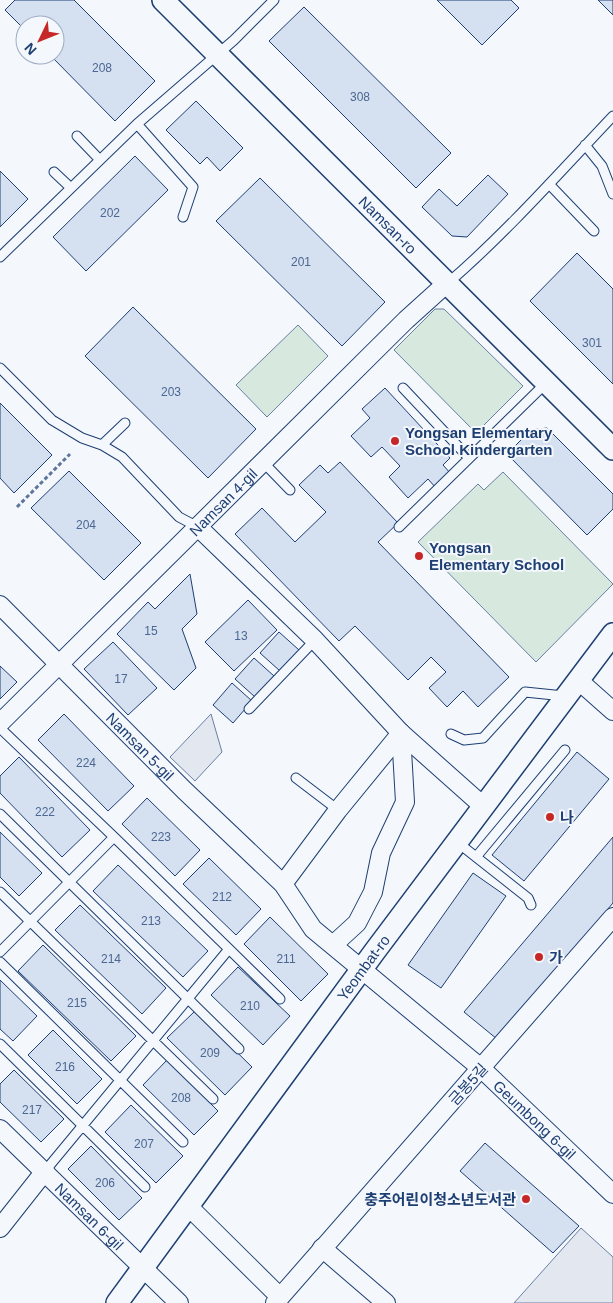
<svg xmlns="http://www.w3.org/2000/svg" width="613" height="1303" font-family="Arial,'Noto Sans KR',sans-serif">
<style>
.green{fill:#d7e8df;stroke:#687fa3}
.parking{fill:#e3e8f0;stroke:#687fa3}
.building{fill:#d5e0f0;stroke:#1d3f73}
.lines{fill:none;stroke-linecap:round;stroke-linejoin:round}
.service-casing{stroke:#1d3f73;stroke-width:11}
.minor-casing{stroke:#1d3f73;stroke-width:20}
.tertiary-casing{stroke:#1d3f73;stroke-width:24}
.path{stroke:#5e769c;stroke-width:3;stroke-dasharray:4 2.5;stroke-linecap:butt}
.service{stroke:#f4f7fb;stroke-width:9}
.minor{stroke:#f4f7fb;stroke-width:18}
.tertiary{stroke:#f4f7fb;stroke-width:21}
.poi-dot{fill:#c62828;stroke:#f4f7fb;stroke-width:2}
.labels{text-anchor:middle;dominant-baseline:central;stroke-width:4;stroke-linejoin:round;paint-order:stroke}
.number-label{font-size:12px;fill:#4b6792}
.street-label{font-size:15px;fill:#1d3f73;stroke:#f4f7fb}
.poi-label{font-size:15px;font-weight:bold;fill:#1d3f73;stroke:#f4f7fb;text-anchor:start}
</style>
<rect width="100%" height="100%" fill="#f4f7fb"/>
<path class="green" d="M435 309H444L523 386 476 433 394 350Z
M298 325 328 356 267 417 236 385Z
M503 472 613 584 536 662 418 542 478 484 484 490Z"/>
<path class="parking" d="M211 714 222 752 195 781 170 757Z
M581 1228 613 1257V1303H514Z"/>
<path class="building" d="M15 0H74L155 81 115 121 50 55H55V25H25V30L5 10Z
M437 0H511L519 8 482 45Z
M598 0H613V15Z
M304 7 451 153 416 188 269 41Z
M196 101 243 148 220 171 207 157 200 164 166 130Z
M135 156 168 190 86 271 53 237Z
M0 171 28 199 0 227Z
M488 175 508 194 467 237 452 236 422 207 439 189 457 206Z
M260 178 385 302 342 346 216 221Z
M577 253 613 289V384L530 301Z
M133 307 256 429 208 478 85 356Z
M385 388 450 458 443 465 451 474 436 488 428 479 408 498 389 477 400 466 382 447 371 457 351 436 370 418 362 409Z
M0 403 52 455 14 493 0 478Z
M547 428 613 494V509L587 535 507 454 531 430Z
M340 462 398 523 378 542 509 677 478 707 463 691 447 707 429 688 446 672 431 657 408 680 355 626 339 641 235 534 262 508 295 542 326 512 299 485 320 465 328 473Z
M69 471 141 543 104 580 31 508Z
M190 574 197 614 182 629 196 668 174 690 117 634 148 602 155 609Z
M248 600 277 630 234 671 205 642Z
M279 632 299 650 280 671 260 653Z
M113 642 157 688 128 715 84 669Z
M254 658 274 676 255 697 235 679Z
M0 666 17 682 0 699Z
M232 683 252 701 233 723 213 705Z
M64 714 134 786 108 811 38 740Z
M577 752 609 779 524 881 492 855Z
M19 757 90 830 62 857 0 793V776Z
M147 798 200 850 175 876 122 824Z
M0 832 42 873 19 896 0 877Z
M613 837V903L497 1039 464 1012Z
M209 858 261 909 236 935 183 884Z
M118 865 208 951 183 977 93 891Z
M473 873 506 896 441 988 408 965Z
M80 905 166 988 142 1014 55 930Z
M270 917 328 974 301 1001 244 944Z
M43 945 136 1036 111 1061 18 971Z
M238 967 290 1016 263 1045 211 995Z
M0 980 37 1016 13 1041 0 1029Z
M195 1011 252 1067 225 1095 167 1038Z
M53 1030 102 1079 77 1104 28 1055Z
M167 1060 218 1111 194 1135 143 1085Z
M14 1070 64 1119 41 1142 0 1102V1084Z
M131 1105 183 1156 156 1183 105 1132Z
M485 1143 579 1226 553 1253 460 1171Z
M91 1146 142 1198 119 1220 68 1169Z"/>
<g class="lines">
<g class="service-casing">
<path id="service" d="M77 136 100 160
M585 145 602 166 613 194
M54 172 71 188
M549 184 594 231
M183 217 193 187 137 124 234 40 274 0
M0 257 137 124
M448 283C507 232 559 173 613 116
M0 368 52 420 82 438 102 445 122 457 179 517 198 527
M403 388 469 458
M102 445 125 423
M263 462 290 490
M399 527 547 382
M249 709 315 640
M0 728 114 837
M451 734 464 740 483 738 525 692 564 696
M296 778 338 810
M0 814 239 1049
M457 842 528 898 531 905
M476 857 565 750
M0 892 213 1099
M229 949 280 999
M0 952 114 837 229 949 45 1171
M0 962 183 1142
M0 1044 145 1187"/>
</g>
<g class="minor-casing">
<g id="minor">
<path d="M198 527 315 640 401 733 483 806"/>
<path id="s1" d="M0 605 184 790 283 884 313 929 482 1069 613 1194"/>
<path d="M578 680 613 711"/>
<path id="s2" d="M0 723 406 320 447 283"/>
<path d="M283 884 338 810 401 733"/>
<path d="M333 945 357 923 373 892 381 853 405 802 401 733"/>
<path id="s3" d="M0 1129 179 1303"/>
<path d="M188 1206 280 1297"/>
<path d="M0 1228 45 1171"/>
<path d="M322 1248 386 1303"/>
<path d="M275 1303 613 917"/>
</g>
</g>
<g class="tertiary-casing">
<g id="tertiary">
<path id="s4" d="M163 0 613 449"/>
<path id="s5" d="M117 1303 375 951 613 634"/>
</g>
</g>
<path class="path" d="M17 507 70 454"/>
<use href="#service" class="service"/>
<use href="#minor" class="minor"/>
<use href="#tertiary" class="tertiary"/>
</g>
<g class="poi-dot">
<circle cx="395" cy="441" r="5"/>
<circle cx="419" cy="556" r="5"/>
<circle cx="550" cy="817" r="5"/>
<circle cx="539" cy="957" r="5"/>
<circle cx="526" cy="1199" r="5"/>
</g>
<g class="labels">
<g class="number-label">
<text x="102" y="68">208</text>
<text x="360" y="97">308</text>
<text x="110" y="213">202</text>
<text x="301" y="262">201</text>
<text x="592" y="343">301</text>
<text x="171" y="392">203</text>
<text x="86" y="525">204</text>
<text x="151" y="631">15</text>
<text x="241" y="636">13</text>
<text x="121" y="679">17</text>
<text x="86" y="763">224</text>
<text x="45" y="812">222</text>
<text x="161" y="837">223</text>
<text x="222" y="897">212</text>
<text x="151" y="921">213</text>
<text x="111" y="959">214</text>
<text x="286" y="959">211</text>
<text x="77" y="1003">215</text>
<text x="250" y="1006">210</text>
<text x="210" y="1053">209</text>
<text x="65" y="1067">216</text>
<text x="181" y="1098">208</text>
<text x="32" y="1110">217</text>
<text x="144" y="1144">207</text>
<text x="105" y="1183">206</text>
</g>
<g class="street-label">
<text stroke="none"><textPath href="#s4" startOffset="318">Namsan-ro</textPath></text>
<text stroke="none"><textPath href="#s2" startOffset="314">Namsan 4-gil</textPath></text>
<text stroke="none"><textPath href="#s1" startOffset="199">Namsan 5-gil</textPath></text>
<text stroke="none"><textPath href="#s5" startOffset="416">Yeombat-ro</textPath></text>
<text transform="translate(468 1084) rotate(-48)">금봉5길</text>
<text stroke="none"><textPath href="#s1" startOffset="744">Geumbong 6-gil</textPath></text>
<text stroke="none"><textPath href="#s3" startOffset="125">Namsan 6-gil</textPath></text>
</g>
<g class="poi-label">
<text x="405" y="432">Yongsan Elementary<tspan x="405" dy="17">School Kindergarten</tspan></text>
<text x="429" y="547">Yongsan<tspan x="429" dy="17">Elementary School</tspan></text>
<text x="560" y="817">나</text>
<text x="549" y="957">가</text>
<text x="516" y="1199" text-anchor="end">충주어린이청소년도서관</text>
</g>
</g>
<g transform="translate(40 40) rotate(227)"><circle r="24" fill="#f4f7fb" stroke="#9eadc5"/>
<path d="M0-4L9 19L0 12L-9 19Z" fill="#c62828"/>
<text y="-8" font-size="14" font-weight="bold" text-anchor="middle" fill="#1d3f73">N</text>
</g>
</svg>
